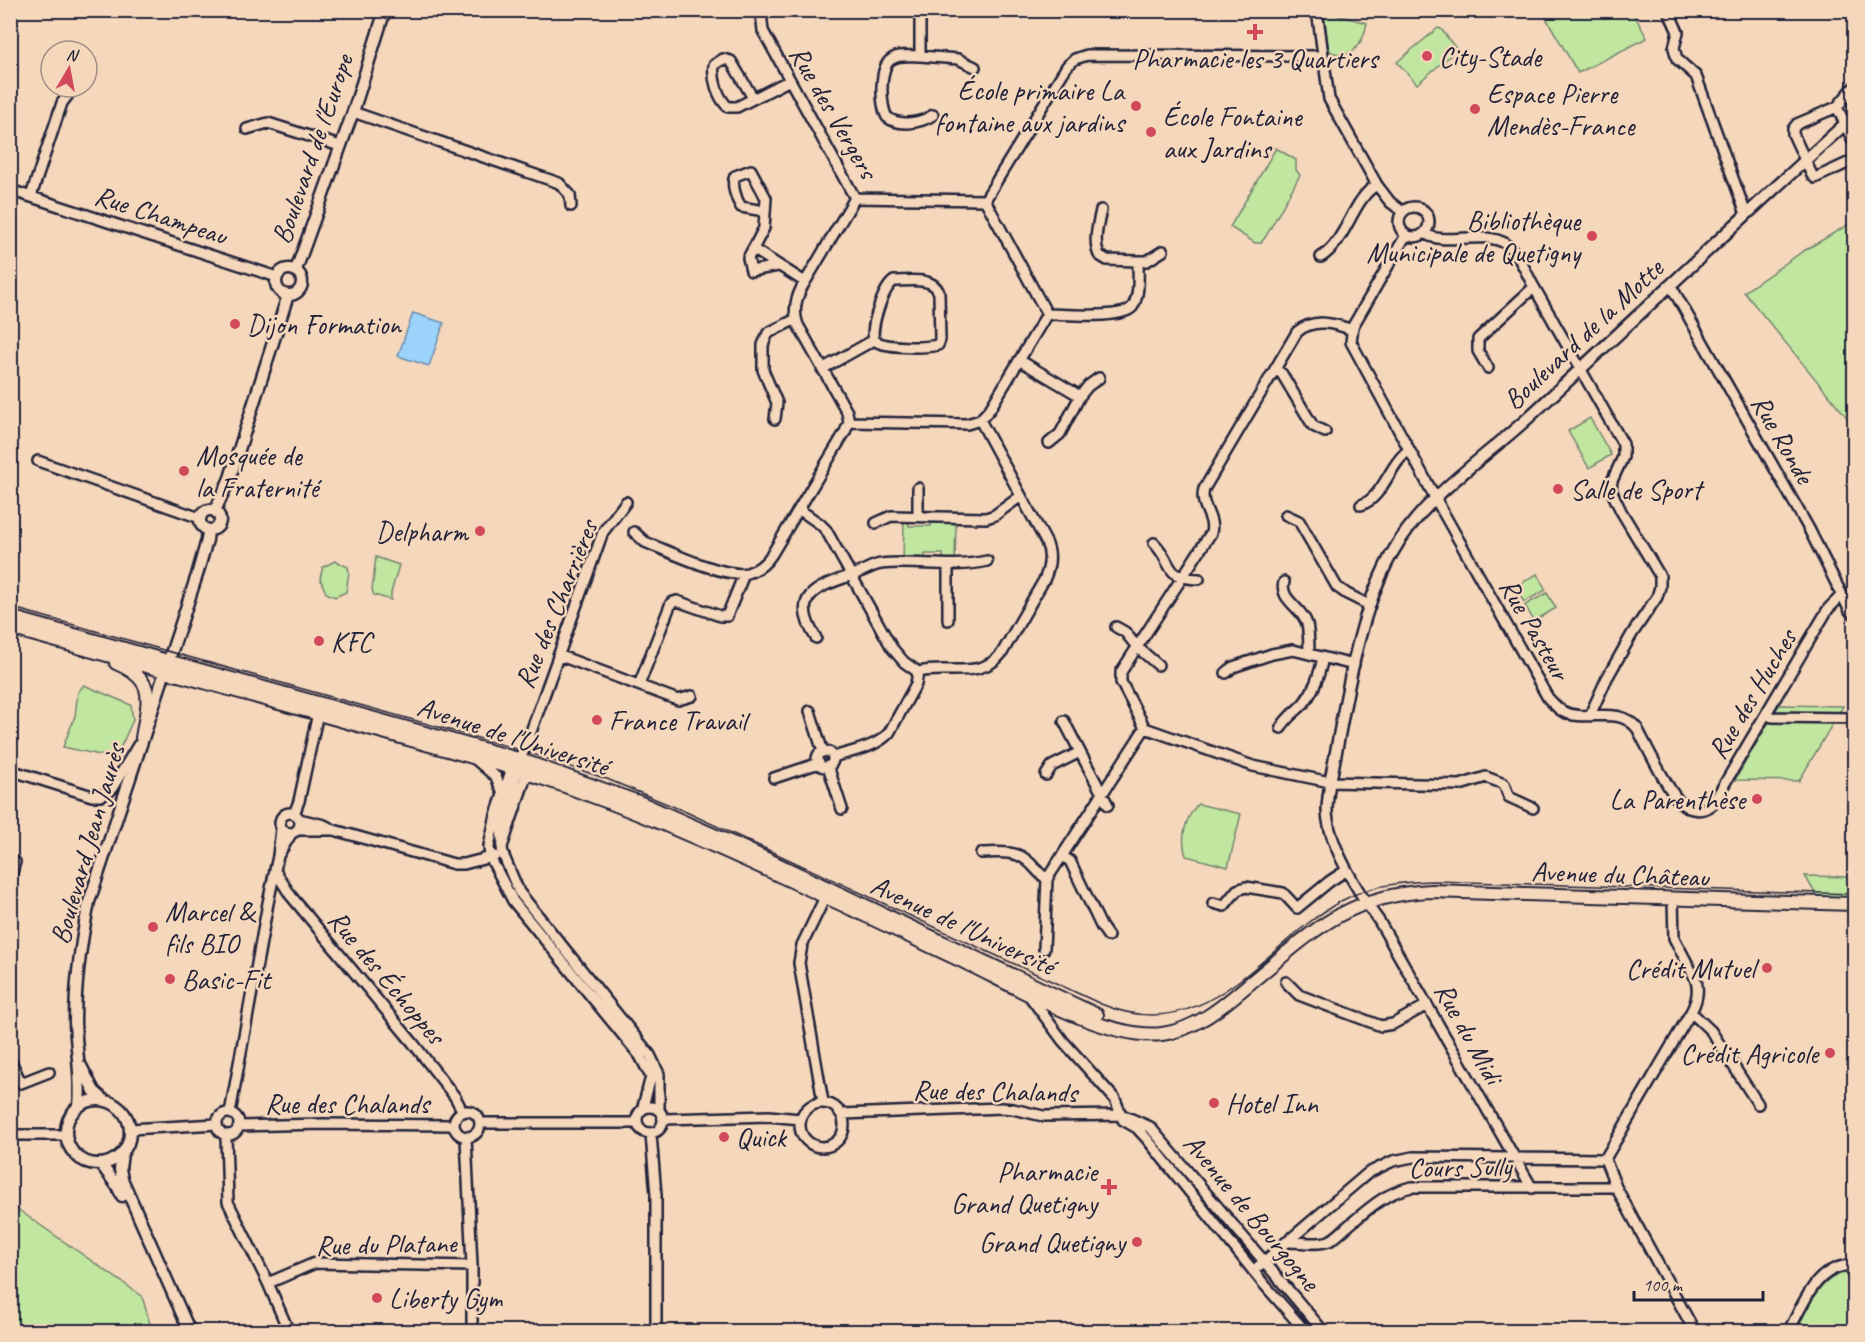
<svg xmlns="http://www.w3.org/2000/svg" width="1865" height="1342" font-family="Caveat,sans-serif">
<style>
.green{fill:#c1e6a0;stroke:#72846e;stroke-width:1.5}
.water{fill:#9bd3fb;stroke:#6b8cae;stroke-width:1.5}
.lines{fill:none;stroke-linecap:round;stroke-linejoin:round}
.stream{stroke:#6b8cae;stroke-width:2}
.minor-casing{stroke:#22223b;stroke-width:14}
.tertiary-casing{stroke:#22223b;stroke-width:15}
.secondary-casing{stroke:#22223b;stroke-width:16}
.minor{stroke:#f5d7bb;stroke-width:9}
.tertiary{stroke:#f5d7bb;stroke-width:10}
.secondary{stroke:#f5d7bb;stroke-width:12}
.tram{stroke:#22223b;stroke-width:1.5}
.poi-dot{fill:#d1495b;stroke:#f5d7bb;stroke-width:2}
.labels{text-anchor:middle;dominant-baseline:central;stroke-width:5;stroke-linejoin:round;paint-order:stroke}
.poi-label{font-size:28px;fill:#22223b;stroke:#f5d7bb;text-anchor:start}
.street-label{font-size:28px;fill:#22223b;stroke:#f5d7bb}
</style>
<rect width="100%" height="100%" fill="#f5d7bb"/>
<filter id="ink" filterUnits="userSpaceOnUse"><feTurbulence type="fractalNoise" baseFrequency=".0167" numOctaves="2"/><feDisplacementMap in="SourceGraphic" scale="12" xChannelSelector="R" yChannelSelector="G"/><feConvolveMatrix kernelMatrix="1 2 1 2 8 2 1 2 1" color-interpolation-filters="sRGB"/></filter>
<g filter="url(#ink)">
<path class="green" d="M1542 11H1632L1647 38 1578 73Z
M1324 12 1367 23C1363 43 1353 61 1331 52L1328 46Z
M1438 28 1441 29 1457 50 1417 84 1397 62Z
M1276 148 1296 160V170L1300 175 1266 236 1261 243H1255L1230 227Z
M1854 221V426L1744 292 1802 252Z
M1590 418 1611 455 1589 468 1568 431Z
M904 520H908L909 526H931V520L956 521 955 562H943V554H925L924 561H903Z
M376 557 399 565 391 593V600L374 595 372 590Z
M335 561 348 567 349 572 346 592 335 597 326 593 320 578 323 567Z
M1537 574 1546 590 1524 602 1515 587Z
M1547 593 1556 608 1534 621 1525 605Z
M84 685 131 705 133 720 117 755 109 757 63 747 75 716 78 692Z
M1779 705 1843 706 1799 781 1735 780Z
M1198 804 1241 814 1228 867 1186 856C1180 838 1185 818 1198 804Z
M1805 876 1854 877V899L1818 898Z
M10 1204 142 1296 152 1331H11Z
M1844 1273H1854V1331H1795C1808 1310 1818 1279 1844 1273Z"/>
<path class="water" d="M413 313 444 323 429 366 398 356Z"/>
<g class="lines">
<path class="stream" d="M260 10H268"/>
<g class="minor-casing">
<path id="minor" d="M920 10V56C911 56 899 54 892 59 879 65 880 106 887 117 899 127 921 123 933 115
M1317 10 1329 99 1377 185 1390 202 1403 212
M1668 10 1678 32 1674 48 1677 59 1696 76 1746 214
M761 12 763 31 855 198 985 200 1067 66 1075 59 1087 55 1322 56
M920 56 958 59 975 67
M753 98 731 61 723 59 714 65C712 79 718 98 728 107H737L790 80
M1837 107 1854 87
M353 112 559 183 570 195 571 206
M247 129 268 123 340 146
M1854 143 1837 107 1797 124 1793 129V134L1812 175 1815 178 1854 160
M10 190 277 277
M31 196 62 103 74 87
M1399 222a15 15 0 1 1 30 0a15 15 0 1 1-30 0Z
M764 211 741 207C736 199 731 184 735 176L751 170 766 198 764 228 753 249 805 282
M1425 233C1440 247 1484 229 1506 244 1519 253 1526 273 1534 287L1478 339V351L1488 368
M1406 235 1353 326 1351 342 1444 514 1548 698C1552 702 1557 708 1562 711 1586 724 1617 704 1637 728 1646 745 1669 793 1681 803 1690 811 1702 812 1712 805L1828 609 1842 595
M753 249 748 258 751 271 778 266
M1321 257C1347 241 1353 197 1377 185
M1138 261H1147L1163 251
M894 281C908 281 934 276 939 293L940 340 938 345C925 348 883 348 874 340 870 328 883 288 894 281Z
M1671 286 1809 529 1850 611 1854 614
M1534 287 1623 444V457L1612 481 1611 490 1621 511 1660 576V587L1657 597 1632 634 1607 678 1590 715
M1047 314C1064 314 1125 320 1133 306 1140 294 1138 275 1138 261L1107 260 1099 255C1093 241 1098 224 1101 210
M1019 360 1080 396 1060 434 1049 443
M822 369 874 340
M1275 369 1282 374 1313 426 1325 432
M1080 396 1088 386 1099 378
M775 419 777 403 763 370V345L768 333 796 319
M849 422 967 424 980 420 990 409 1047 314 985 200
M38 461 200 518
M626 502 603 532 524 751 512 768 496 815 489 846 490 857 513 901 640 1056 651 1077 642 1110
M1361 505C1384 497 1389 464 1409 450
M800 510 820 524 826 530 892 648 904 662 918 672C946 665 981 680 1002 653L1044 580C1050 567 1052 555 1046 542L980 420
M1286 515 1299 521 1337 587 1347 594 1369 605
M918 516V488
M876 523 891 516 986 518 995 515 1021 496
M634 532 645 542C668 551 724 578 747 573 759 570 766 563 772 554L845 432 849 422 847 412 798 325C793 312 795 301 801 289L855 198
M1154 543C1175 565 1163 578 1199 579
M948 565V620
M1284 582C1279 600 1302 607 1307 624 1309 633 1309 644 1309 654
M1116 627 1125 632 1137 647 1158 665
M816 638C788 594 819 587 855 574 863 572 872 565 881 564 916 560 951 569 987 561
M558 655 678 700 692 696
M1226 673 1233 667 1272 654 1293 650 1354 665
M639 685 671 603 677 601 720 616H727L742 579V574
M810 711 823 752
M1766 714 1772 717 1854 718
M1064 721 1080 752
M1145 728 1253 766 1330 782 1460 785 1486 777 1504 784 1509 797 1533 808
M1281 728C1286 717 1296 712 1304 703 1315 689 1319 675 1323 658
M817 759a8 8 0 1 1 16 0a8 8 0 1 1-16 0Z
M833 757C852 751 875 748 889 733L916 684 918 672
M475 759 496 777 503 794
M828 766 842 809
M527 769V773L502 847 503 854 519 892 650 1055 659 1074V1110
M10 770 92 796H101L111 790 138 745
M1046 775 1052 766 1080 752 1108 805
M774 778 819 763
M1330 782C1329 791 1327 801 1327 810 1327 843 1360 895 1379 921L1532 1188
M280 823a10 10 0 1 1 20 0a10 10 0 1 1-20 0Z
M294 814 299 801 318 713
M281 829 278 856 291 834
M297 830H334L324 825 299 819
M334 830 454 864H464L495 856
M502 840 501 826 519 767
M981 853C994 853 1014 850 1025 859 1034 865 1037 873 1047 879
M1062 856 1070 861 1101 926 1108 936
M275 871 291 896 413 1043 455 1097 463 1112
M10 880 15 862
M1213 903 1224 906 1237 890 1246 887 1283 893 1297 908 1330 881 1347 870
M1044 949 1047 879 1145 728 1121 682V672L1211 533C1215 516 1199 506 1204 489L1297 332C1313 318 1334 323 1352 330
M1286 982 1299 995 1381 1026 1393 1024 1427 1005
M1028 994 1063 1041 1115 1099 1123 1120 1137 1128 1147 1139 1263 1283 1306 1332
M1691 1012 1711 1031 1758 1104
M10 1059 21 1083 49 1072
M823 1102 799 963 802 945 827 893
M800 1125a22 22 0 1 1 44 0a22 22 0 1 1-44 0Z
M637 1120a13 13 0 1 1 26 0a13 13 0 1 1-26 0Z
M454 1124a13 13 0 1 1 26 0a13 13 0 1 1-26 0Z
M217 1124a11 11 0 1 1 22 0a11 11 0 1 1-22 0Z
M230 1113 268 903 278 856
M842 1114 1002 1108 1013 1109 1043 1116 1122 1115 1150 1127 1324 1332
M664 1119 769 1116 800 1119
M480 1123H637
M239 1126 323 1124 454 1125
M130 1129 217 1124
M651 1134 656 1195V1332
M10 1135H66
M226 1136 228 1202 268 1283 289 1332
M466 1137 472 1266V1332
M1605 1159 1691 1012C1697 1001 1700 990 1695 978L1674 938 1673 900
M1605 1159 1616 1187 1695 1332
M1286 1242C1300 1241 1315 1246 1329 1241 1336 1238 1342 1231 1348 1226 1368 1209 1386 1192 1412 1187H1616
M1253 1271 1368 1173 1393 1161 1413 1157 1605 1159
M268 1283 315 1263 472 1266
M1788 1332C1805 1302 1815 1265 1854 1265"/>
</g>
<g class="tertiary-casing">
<path id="tertiary" d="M755 10H766
M276 282a13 13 0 1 1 26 0a13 13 0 1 1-26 0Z
M296 270 353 112 385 10
M200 520a10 10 0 1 1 20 0a10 10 0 1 1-20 0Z
M215 511 230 478 288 295
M1330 782C1346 707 1354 624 1391 555 1422 498 1481 461 1528 418 1637 317 1744 215 1854 116
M81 1066 94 1091 105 1101
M66 1132a32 32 0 1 1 64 0a32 32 0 1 1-64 0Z
M79 1106C82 1078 76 1050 75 1022 75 981 81 942 89 902L197 575 207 540 208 530
M122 1153 120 1169 122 1179 190 1332
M101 1164 117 1186 122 1196"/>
</g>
<g class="secondary-casing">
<path id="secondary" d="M10 617 518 759 641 803 741 847 1097 1015
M10 628 512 768C580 790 647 816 712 845 796 882 879 922 962 961 1013 985 1107 1041 1162 1034 1197 1029 1223 1006 1249 984 1311 933 1346 895 1431 891L1854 904
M116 663C158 681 148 700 142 738"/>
</g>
<use href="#minor" class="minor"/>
<use href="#tertiary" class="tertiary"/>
<use href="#secondary" class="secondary"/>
<path class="tram" d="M10 607 524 751 607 779 684 811 1101 1004C1208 1049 1260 947 1341 901 1370 885 1402 882 1434 881L1854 894"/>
</g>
</g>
<g class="poi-dot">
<path d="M1252 23h6v6h6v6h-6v6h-6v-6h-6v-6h6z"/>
<circle cx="1427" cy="56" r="6"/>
<circle cx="1136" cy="106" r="6"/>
<circle cx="1475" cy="109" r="6"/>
<circle cx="1151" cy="132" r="6"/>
<circle cx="1592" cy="236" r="6"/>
<circle cx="235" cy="324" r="6"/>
<circle cx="184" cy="471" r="6"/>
<circle cx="1558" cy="489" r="6"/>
<circle cx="480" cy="531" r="6"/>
<circle cx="319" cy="641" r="6"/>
<circle cx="597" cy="720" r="6"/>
<circle cx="1757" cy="799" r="6"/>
<circle cx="153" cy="927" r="6"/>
<circle cx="1767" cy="968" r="6"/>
<circle cx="170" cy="979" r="6"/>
<circle cx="1830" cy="1053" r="6"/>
<circle cx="1214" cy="1103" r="6"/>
<circle cx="724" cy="1137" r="6"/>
<path d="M1106 1178h6v6h6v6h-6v6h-6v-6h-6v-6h6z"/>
<circle cx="1137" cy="1242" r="6"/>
<circle cx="377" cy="1298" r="6"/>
</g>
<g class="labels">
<g class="poi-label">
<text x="1439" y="56">City-Stade</text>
<text x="1255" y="58" text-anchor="middle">Pharmacie les 3 Quartiers</text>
<text x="1124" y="90" text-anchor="end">École primaire La<tspan x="1124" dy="32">fontaine aux jardins</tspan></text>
<text x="1487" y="93">Espace Pierre<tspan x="1487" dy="32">Mendès-France</tspan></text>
<text x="1163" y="116">École Fontaine<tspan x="1163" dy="32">aux Jardins</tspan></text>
<text x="1580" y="220" text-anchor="end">Bibliothèque<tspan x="1580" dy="32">Municipale de Quetigny</tspan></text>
<text x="247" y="324">Dijon Formation</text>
<text x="196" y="455">Mosquée de<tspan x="196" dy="32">la Fraternité</tspan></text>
<text x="1570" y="489">Salle de Sport</text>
<text x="468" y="531" text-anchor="end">Delpharm</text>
<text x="331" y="641">KFC</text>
<text x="609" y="720">France Travail</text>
<text x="1745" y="799" text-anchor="end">La Parenthèse</text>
<text x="165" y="911">Marcel &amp;<tspan x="165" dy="32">fils BIO</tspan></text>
<text x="1755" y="968" text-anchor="end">Crédit Mutuel</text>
<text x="182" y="979">Basic-Fit</text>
<text x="1818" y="1053" text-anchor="end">Crédit Agricole</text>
<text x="1226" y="1103">Hotel Inn</text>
<text x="736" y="1137">Quick</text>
<text x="1097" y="1171" text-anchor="end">Pharmacie<tspan x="1097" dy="32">Grand Quetigny</tspan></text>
<text x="1125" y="1242" text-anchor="end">Grand Quetigny</text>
<text x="389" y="1298">Liberty Gym</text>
</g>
<g class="street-label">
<text transform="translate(834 112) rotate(60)">Rue des Vergers</text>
<text transform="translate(312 149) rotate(-71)">Boulevard de l'Europe</text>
<text transform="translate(161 215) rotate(18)">Rue Champeau</text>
<text transform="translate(1583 334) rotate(-43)">Boulevard de la Motte</text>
<text transform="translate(1783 439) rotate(60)">Rue Ronde</text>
<text transform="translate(556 604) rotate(-68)">Rue des Charrières</text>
<text transform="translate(1535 629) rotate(60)">Rue Pasteur</text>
<text transform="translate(1752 694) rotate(-59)">Rue des Huches</text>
<text transform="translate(513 736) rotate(18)">Avenue de l'Université</text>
<text transform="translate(87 844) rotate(-74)">Boulevard Jean Jaurès</text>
<text transform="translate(1620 874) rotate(2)">Avenue du Château</text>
<text transform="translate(963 925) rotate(25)">Avenue de l'Université</text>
<text transform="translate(387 977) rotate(50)">Rue des Échoppes</text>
<text transform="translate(1469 1033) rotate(61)">Rue du Midi</text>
<text transform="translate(995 1091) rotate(1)">Rue des Chalands</text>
<text x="347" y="1103">Rue des Chalands</text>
<text transform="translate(1460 1167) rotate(-1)">Cours Sully</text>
<text transform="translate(1252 1212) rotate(50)">Avenue de Bourgogne</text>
<text transform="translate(386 1244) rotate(-1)">Rue du Platane</text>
</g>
</g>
<rect width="1865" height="1342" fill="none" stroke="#f5d7bb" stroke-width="36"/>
<rect x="18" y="18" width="1829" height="1306" fill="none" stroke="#22223b" stroke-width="2" filter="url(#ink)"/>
<g transform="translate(69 69) rotate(10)"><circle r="28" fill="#f5d7bb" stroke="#a18f88" stroke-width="1.5"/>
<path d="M0-4.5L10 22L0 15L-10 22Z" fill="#d1495b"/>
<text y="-9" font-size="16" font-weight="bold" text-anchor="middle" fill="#22223b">N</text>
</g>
<path d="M1634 1291v9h129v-9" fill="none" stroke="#22223b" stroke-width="3"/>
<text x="1643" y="1291" font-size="18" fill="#22223b" stroke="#f5d7bb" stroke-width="4.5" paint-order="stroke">100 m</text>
</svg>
